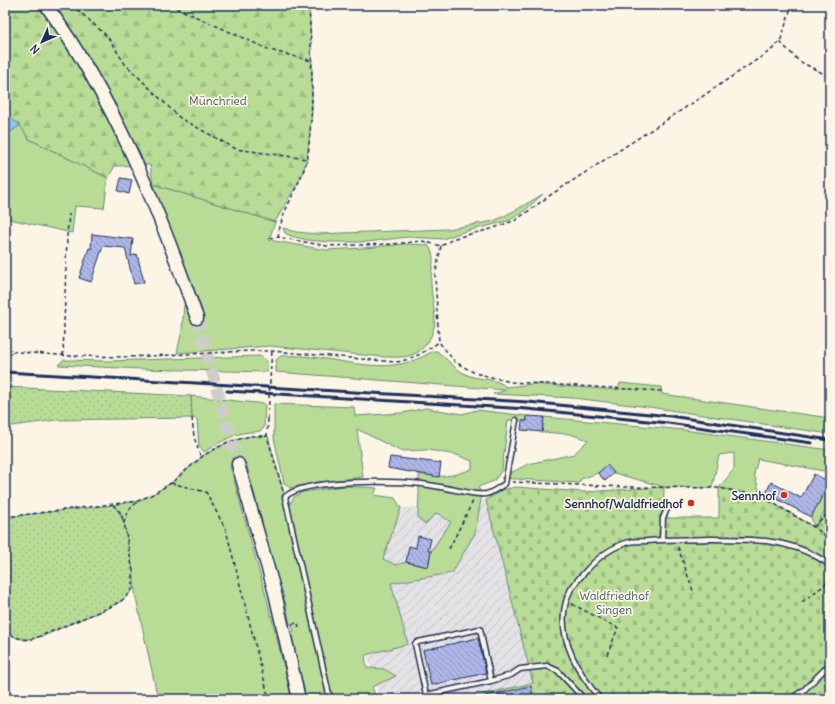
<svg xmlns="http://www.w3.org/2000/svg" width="835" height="704" font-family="Delius,sans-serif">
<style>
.industrial{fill:url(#industrial-furrows)}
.grass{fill:#b8dc96;stroke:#6a867a}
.forest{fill:url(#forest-firs);stroke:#6a867a}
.cemetery{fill:url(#cemetery-stones);stroke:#6a867a}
.garden{fill:url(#garden-dots);stroke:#6a867a}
.water{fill:#8dc6ec;stroke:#5f8ab3}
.building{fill:url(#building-back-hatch);stroke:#1b2f5e}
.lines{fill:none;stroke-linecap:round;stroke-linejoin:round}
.secondary-tunnel{stroke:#cfcdca;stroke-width:12;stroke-dasharray:12 6;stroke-linecap:butt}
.service-casing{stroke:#1b2f5e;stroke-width:7}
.secondary-casing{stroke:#1b2f5e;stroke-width:15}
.path{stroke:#1b2f5e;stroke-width:1.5;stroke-dasharray:4 3;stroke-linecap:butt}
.service{stroke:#fcf5e5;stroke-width:4}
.secondary{stroke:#fcf5e5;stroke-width:12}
.rail{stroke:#1b2f5e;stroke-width:3}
.path-bridge{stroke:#1b2f5e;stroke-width:1.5;stroke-dasharray:4 3;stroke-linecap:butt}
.poi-dot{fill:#c8321e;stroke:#fcf5e5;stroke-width:1.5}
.labels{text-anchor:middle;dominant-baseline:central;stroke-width:3.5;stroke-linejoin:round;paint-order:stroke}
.park-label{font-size:12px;fill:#425a6c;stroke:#fcf5e5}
.poi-label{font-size:12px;font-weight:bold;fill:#1b2f5e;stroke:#fcf5e5;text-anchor:end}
</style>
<defs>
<pattern id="industrial-furrows" width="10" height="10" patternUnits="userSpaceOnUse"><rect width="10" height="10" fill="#e5e2e6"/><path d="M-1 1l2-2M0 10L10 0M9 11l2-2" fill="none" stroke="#c4c2c8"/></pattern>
<pattern id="forest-firs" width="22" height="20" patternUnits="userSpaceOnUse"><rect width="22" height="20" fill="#b8dc96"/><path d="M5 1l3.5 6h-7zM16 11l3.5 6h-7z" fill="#9ebd84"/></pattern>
<pattern id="cemetery-stones" width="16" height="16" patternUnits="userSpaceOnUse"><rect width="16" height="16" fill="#b8dc96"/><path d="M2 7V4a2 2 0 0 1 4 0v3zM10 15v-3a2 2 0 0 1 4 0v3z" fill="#9ebd84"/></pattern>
<pattern id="garden-dots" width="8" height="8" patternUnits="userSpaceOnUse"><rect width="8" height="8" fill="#b8dc96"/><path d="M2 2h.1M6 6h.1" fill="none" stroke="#9ebd84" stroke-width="1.8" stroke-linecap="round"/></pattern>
<pattern id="building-back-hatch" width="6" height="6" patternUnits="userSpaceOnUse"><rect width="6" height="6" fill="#afb7e8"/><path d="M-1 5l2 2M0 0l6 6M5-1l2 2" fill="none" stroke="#8e95bf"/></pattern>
</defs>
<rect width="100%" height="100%" fill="#fcf5e5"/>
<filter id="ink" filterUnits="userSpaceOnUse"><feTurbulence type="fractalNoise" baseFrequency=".025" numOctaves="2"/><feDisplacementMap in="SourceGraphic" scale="8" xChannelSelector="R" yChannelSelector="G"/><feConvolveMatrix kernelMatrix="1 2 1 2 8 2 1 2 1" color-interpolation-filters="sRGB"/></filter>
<g filter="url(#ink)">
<path class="industrial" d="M486 500 533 683 461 699H379L350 590 401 508Z"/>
<path class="grass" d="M20 125 29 139 108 178 104 208 75 206 72 233 5 218V136Z
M153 184 275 222 269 240 326 250 364 248 405 244 428 245C438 259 430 268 431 284 431 296 435 308 435 321 434 334 426 350 412 355 404 358 394 357 384 357L270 346 177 353 182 330 184 305 190 315 197 318 202 310Z
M543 194 522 213 508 221 463 232 443 239 407 237 367 242H329L307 240 291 236 285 233 283 228 296 232 317 234 448 229 494 221 516 210Z
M433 351H437C448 360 456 371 470 376 482 380 497 378 506 387L532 384 618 390 620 383 661 387 662 394 830 418V434L649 407 573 398 493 394 506 390 276 372V360L281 356C333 352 384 383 433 351Z
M260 356 267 361V372L141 369 58 365 63 360 108 361Z
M191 396 265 404 264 428C258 434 251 431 243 433 229 436 216 445 204 452L199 446 197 419 192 418Z
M274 404 354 407 355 416 402 413 426 408 462 414 477 410 527 416V421L508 420 502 470 494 481 478 487 482 494 475 533 452 573 391 583 408 644 365 655 367 668 384 669 396 676 372 687 377 699H333L289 511 290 504 294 497 303 492 344 486 377 488 374 495 395 498 401 508 383 559 396 565 406 562 428 567 431 551 451 522 437 513 425 524 418 518 419 494V474C442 478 450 477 472 469V461L457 455 428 450 400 451 357 429 363 477 312 483 290 488 284 483 274 438Z
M544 417 684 430 830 450V472L758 459 754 474 761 496 719 488 734 469V453L719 455 712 488 664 487 614 473 607 465 598 473 581 479 579 483 501 478 528 464 574 454 588 440 570 434 542 432Z
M250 436H268L285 497 330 699H306L291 634 294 633 292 625 290 624 285 601 280 591 246 463 230 466 268 603 292 699H158L136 598 124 522 120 512 113 505 138 501 153 494 171 483 204 455 226 443Z
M830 482V504L814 527 811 517Z"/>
<path class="forest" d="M5 5H309L312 61V111L307 159 300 179 275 222 153 184 150 165 115 166 108 178 29 139 20 125 5 114Z
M830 511V539L814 527Z"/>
<path class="cemetery" d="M515 487 584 492 664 487 663 518H719V488L761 496 814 527 830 539V699H461L533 683 486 500 503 490Z"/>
<path class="garden" d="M5 387 191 396 192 418 56 420 5 427Z
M113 505C126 518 125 530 128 547 130 558 137 579 133 589 130 594 124 599 120 602 104 611 86 617 70 624 57 630 41 639 27 639 18 640 11 635 5 630V517Z"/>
<path class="water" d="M5 114 20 125 5 136Z"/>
<path class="building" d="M121 178 132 180 129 194 118 191Z
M92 234 133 239 131 256 137 254 144 282 134 284 125 248 103 246 91 282 79 278 89 248 91 249Z
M527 416 544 417 542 432 521 430 522 421H527Z
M390 457 441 463 439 477 388 468Z
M607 465 614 473 605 481 598 473Z
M814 474 830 482 811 517 766 493 771 482 801 498Z
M418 536 431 539 428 551H431L428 567 406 562 409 546 416 548Z
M478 638 486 673 431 685 423 650Z
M531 686 533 699H485V696Z"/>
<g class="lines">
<path class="secondary-tunnel" d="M197 318 238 464"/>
<g class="service-casing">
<path id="service" d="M662 540 663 518 667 509
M491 681 480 629 418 642 415 644 426 695 491 681 511 675 520 669 547 666 558 671 584 699
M330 699 285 497C304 478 395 481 422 484 437 486 451 489 465 492 471 493 479 495 486 494 492 493 499 487 505 484L516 420
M600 699C575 669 551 628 571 589 575 583 580 577 585 572 597 558 611 547 629 542 635 541 641 541 647 541 667 539 688 540 708 539 752 539 793 538 830 565
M791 699 804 690 830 664"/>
</g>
<g class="secondary-casing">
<path id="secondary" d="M46 5C115 100 158 208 197 318
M238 464 275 593 299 699"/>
</g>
<path class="path" d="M72 5 107 36 125 64 180 118 236 149 307 159
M170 5 270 50 312 61
M780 42 799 61 830 77
M278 237C281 211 300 186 307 160 309 152 309 142 310 133 314 90 311 48 309 5
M269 238 278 237 327 246 392 244 422 241 441 246 455 238 491 229 516 220 549 196 694 102 770 51 780 42 792 5
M441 246 435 276 439 342 455 362 475 373 511 382 662 391
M5 351 72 356 128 357 250 351H272L396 362C414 359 424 352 439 342
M63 356 67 236 69 214
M271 363 272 351
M192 418 194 437 201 458
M268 419 267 436 283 491
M512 482 626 487 719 488 761 496 814 527 830 539
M171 483 206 492 226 530 269 699
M113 505 120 512 124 522
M5 517 138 501 153 494 171 483 204 455 226 443 250 436H267
M814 527 830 510
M678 547 694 594
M449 549 473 501
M802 602 822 587 830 579
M572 604 618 628 607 655
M292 624 298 623 299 628
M5 630 15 637 22 639 29 640 43 635 110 607 121 601 129 594 133 588V572L124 522 129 510 138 501"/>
<use href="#service" class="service"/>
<use href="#secondary" class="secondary"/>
<path class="rail" d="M5 372 528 402 670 416 830 440
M227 391 527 409 668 423 812 443"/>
<path class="path-bridge" d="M268 419 271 363"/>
</g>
</g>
<g class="poi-dot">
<circle cx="784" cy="495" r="4"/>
<circle cx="691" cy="503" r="4"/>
</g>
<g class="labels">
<g class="park-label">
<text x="218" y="100">Münchried</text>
<text x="614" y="595">Waldfriedhof<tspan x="614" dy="14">Singen</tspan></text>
</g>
<g class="poi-label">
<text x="776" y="495">Sennhof</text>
<text x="683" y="503">Sennhof/Waldfriedhof</text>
</g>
</g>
<rect width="835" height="704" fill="none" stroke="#fcf5e5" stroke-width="20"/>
<rect x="10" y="10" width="815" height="684" fill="none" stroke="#1b2f5e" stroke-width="1.5" filter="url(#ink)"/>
<g transform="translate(42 42) rotate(225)" stroke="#fcf5e5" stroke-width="3" paint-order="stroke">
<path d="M0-3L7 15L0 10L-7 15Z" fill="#1b2f5e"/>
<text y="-6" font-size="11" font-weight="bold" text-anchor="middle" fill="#1b2f5e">N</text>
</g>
</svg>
